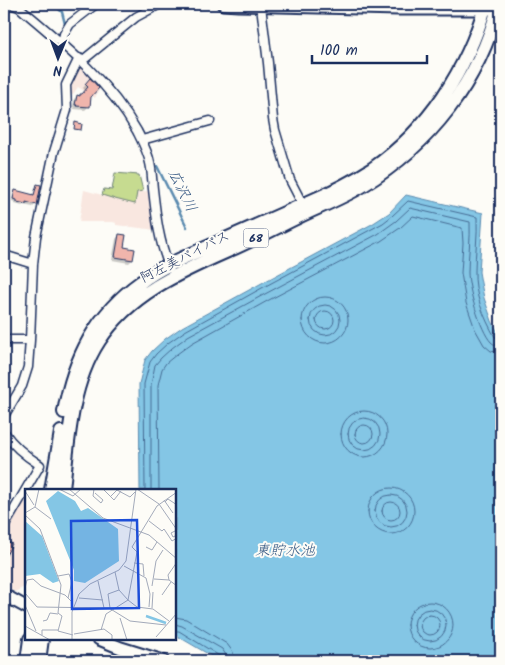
<svg xmlns="http://www.w3.org/2000/svg" width="505" height="665" font-family="Kalam,'Klee One',sans-serif">
<style>
.built{fill:#f9e7e0}
.green{fill:#c6db90;stroke:#708577}
.water{fill:#84c6e5;stroke:#5a8aaf}
.shadow{fill:#0003}
.lines{fill:none;stroke-linecap:round;stroke-linejoin:round}
.shore{stroke:#456b94;stroke-width:1}
.stream{stroke:#5a8aaf;stroke-width:2.5}
.building{fill:#f0b5ac;stroke:#1b2f5e}
.street-casing{stroke:#1b2f5e;stroke-width:11}
.secondary-casing{stroke:#1b2f5e;stroke-width:15}
.primary-casing{stroke:#1b2f5e;stroke-width:16}
.street{stroke:#fdfcf7;stroke-width:8}
.secondary{stroke:#fdfcf7;stroke-width:11}
.primary{stroke:#fdfcf7;stroke-width:12}
.labels{text-anchor:middle;dominant-baseline:central;stroke-width:4;stroke-linejoin:round;paint-order:stroke}
.shield{fill:#fdfcf7;stroke:#5f6c8c;stroke-width:1}
.shield-label{font-size:12px;font-weight:bold;fill:#1b2f5e}
.street-label{font-size:14px;fill:#1b2f5e;stroke:#fdfcf7}
.water-label{font-size:15px;font-style:italic;fill:#3a5c86;stroke:#fdfcf7}
.inset-river{fill:none;stroke:#84c6e5;stroke-width:2.5}
.inset-road{fill:none;stroke:#a3aaba;stroke-width:1}
.view{fill:#1d4ed8;fill-opacity:0.15;stroke:#1d4ed8;stroke-width:2.5}
.inset-edge{fill:none;stroke:#1b2f5e;stroke-width:2.5}
</style>
<rect width="100%" height="100%" fill="#fdfcf7"/>
<filter id="ink" filterUnits="userSpaceOnUse"><feTurbulence type="fractalNoise" baseFrequency=".02" numOctaves="2"/><feDisplacementMap in="SourceGraphic" scale="10" xChannelSelector="R" yChannelSelector="G"/><feConvolveMatrix kernelMatrix="1 2 1 2 8 2 1 2 1" color-interpolation-filters="sRGB"/></filter>
<g filter="url(#ink)">
<path class="built" d="M81 66 101 86 95 98 78 87 71 97 68 85 77 67Z
M84 190 135 204 137 192 149 191 153 230 148 229 116 225V223L113 222H79Z
M26 497V586L15 592 4 586V533Z"/>
<path class="green" d="M115 173 139 175 143 191 137 192 135 204 115 199 102 195 104 189 112 190Z"/>
<path class="water" d="M406 195 483 213 479 272 481 283 484 298 492 321 501 339V661H220L179 637 175 634V490H140L139 384 145 360 152 351 165 339 182 327 260 284 372 224 389 213Z"/>
<path class="shadow" d="M90 80V96L88 107 85 110 74 109V108L73 107 74 99 77 96 82 95 86 91 83 88Z
M38 185 36 204 33 207 23 205 22 206 15 204V202L12 201 13 194 16 192 33 196 35 188Z
M119 235 123 248 132 260 129 263 112 260 116 239Z"/>
<g class="lines">
<path class="shore" d="M302 320a23 23 0 1 1 46 0a23 23 0 1 1-46 0Z
M310 320a15 15 0 1 1 30 0a15 15 0 1 1-30 0Z
M316 320a9 9 0 1 1 18 0a9 9 0 1 1-18 0Z
M341 434a23 23 0 1 1 46 0a23 23 0 1 1-46 0Z
M348 434a16 16 0 1 1 32 0a16 16 0 1 1-32 0Z
M355 434a9 9 0 1 1 18 0a9 9 0 1 1-18 0Z
M368 511a23 23 0 1 1 46 0a23 23 0 1 1-46 0Z
M145 490 144 384 150 362 156 354 168 343 185 331 262 288 383 223 392 216 408 201 477 217C478 235 475 253 475 271 474 294 484 318 495 337L501 339
M151 490V385L155 365 161 358 172 348 188 336 265 294 378 234 396 221 410 208 470 222C471 239 468 255 468 272 468 288 480 330 491 342 494 345 497 345 501 346
M159 490 158 385 162 369 166 363 177 354 192 343 269 300 381 241 400 228 413 216 462 228 463 243 461 273 466 303 475 329 484 345 491 351 501 353
M375 511a16 16 0 1 1 32 0a16 16 0 1 1-32 0Z
M382 511a9 9 0 1 1 18 0a9 9 0 1 1-18 0Z
M407 625a23 23 0 1 1 46 0a23 23 0 1 1-46 0Z
M414 625a16 16 0 1 1 32 0a16 16 0 1 1-32 0Z
M420 625a10 10 0 1 1 20 0a10 10 0 1 1-20 0Z
M175 617 186 619 227 644 233 652 235 661
M175 624 182 626 222 649 226 655 227 661
M175 631H179L218 655 221 657V661"/>
<path class="stream" d="M54 4 62 12 65 24
M157 166 187 227"/>
</g>
<path class="building" d="M90 78 99 88 91 97 90 107 76 106 77 105H75L77 95 80 96V94H82L88 87 85 84Z
M75 122 82 124 81 130 74 129Z
M37 184 41 185 37 205 26 202V204L17 202V200L13 199 15 190 34 195Z
M119 234 126 235 124 247 135 249 133 260 115 257Z
M4 539 12 544 4 559Z"/>
<g class="lines">
<g class="street-casing">
<path id="street" d="M11 4 19 7C63 44 108 80 137 131 142 141 148 152 150 163 152 171 152 180 153 189 156 216 159 243 170 268
M261 6 268 63 273 119 275 130 290 180 303 205
M62 43 64 34 70 24 96 4
M82 61 136 17 160 4
M142 140 210 121
M4 255 33 264
M4 340H30
M4 416 22 386 28 367 30 340 33 264 36 237 54 152 67 110 66 85 79 58
M4 432C13 446 26 456 40 465L4 527"/>
</g>
<g class="secondary-casing">
<path id="secondary" d="M223 4 238 5 399 9H491
M4 595 26 607
M99 639 121 648 163 661"/>
</g>
<g class="primary-casing">
<path id="primary" d="M64 412C74 358 96 314 141 282 162 266 188 256 212 245 244 231 276 217 309 202 330 193 352 182 372 169 429 129 467 70 486 4
M51 490 61 432
M63 490C68 440 71 384 99 341 129 294 180 272 230 250 253 240 275 228 298 217 319 207 342 198 362 186 431 144 479 82 499 4
M27 661 30 639
M39 661 42 639"/>
</g>
<use href="#street" class="street"/>
<use href="#secondary" class="secondary"/>
<use href="#primary" class="primary"/>
</g>
</g>
<g class="labels">
<rect class="shield" x="243.5" y="228.5" width="25" height="19" rx="4"/>
<g class="shield-label">
<text x="256" y="238">68</text>
</g>
<g class="street-label">
<text transform="translate(185 257) rotate(-27)">阿左美バイパス</text>
</g>
<g class="water-label">
<text transform="translate(182 191) rotate(64)">広沢川</text>
<text x="285" y="551">東貯水池</text>
</g>
</g>
<g transform="translate(25 489)">
<rect width="151" height="151" fill="#fdfcf7"/>
<path d="M33 2 50 12 56 22 63 19 93 40 94 72 60 94 49 92V81L21 12ZM0 32 17 47 34 92 28 94 15 85 0 87Z" fill="#84c6e5"/>
<path class="inset-river" d="M121 127 141 134"/>
<path class="inset-road" d="M34 0 48 7 56 0M44 0 78 29 124 46 152 70M69 0 68 7 76 14 78 11 70 4M78 0 89 11 96 2M112 0 134 15 152 41M0 2 9 16M85 8 92 1 105 8 110 3M139 11 148 24M140 13 143 10 152 16M10 18 26 30M0 24 10 18 14 0M0 26 15 40 36 96 33 124 37 127 33 142 48 146M124 32 137 42 139 40 147 52 152 49M152 41 146 44 148 48 152 46M121 58 127 61 132 53M109 74 118 75 119 87M99 77 121 89 125 105 124 118M90 83 94 101 103 111 112 118 128 120 144 132M33 87 44 85 47 93 43 109M129 90 144 91 152 97M144 91 143 86 152 73M73 92 79 119M127 97 131 72 138 61M0 99 2 91 8 90 16 97 40 106 47 113M0 104 12 118 84 119 105 132 141 136M137 106 146 93M54 109 78 111M103 111 112 63 107 58 132 17 152 3M0 116 11 142M85 119 83 105 94 101M127 119 128 103M95 129 102 151M18 132 22 131 25 124 33 125M0 137 25 151M76 141 81 125 103 111M49 145 79 140 87 146V151M17 146V141H33M131 148 152 124M47 151V123L54 105 65 95 94 81 101 72 111 0"/>
<path class="view" d="M112 31 114 119 47 120 46 32Z"/>
<rect width="151" height="151" class="inset-edge"/>
</g>
<rect width="505" height="665" fill="none" stroke="#fdfcf7" stroke-width="20"/>
<rect x="10" y="10" width="485" height="645" fill="none" stroke="#1b2f5e" stroke-width="2" filter="url(#ink)"/>
<g transform="translate(58 58) rotate(181)" stroke="#fdfcf7" stroke-width="4" paint-order="stroke">
<path d="M0-4L9 19L0 12L-9 19Z" fill="#1b2f5e"/>
<text y="-8" font-size="14" font-weight="bold" text-anchor="middle" fill="#1b2f5e">N</text>
</g>
<path d="M312 55v8h115v-8" fill="none" stroke="#1b2f5e" stroke-width="2.5"/>
<text x="320" y="55" font-size="15" fill="#1b2f5e" stroke="#fdfcf7" stroke-width="4" paint-order="stroke">100 m</text>
</svg>
